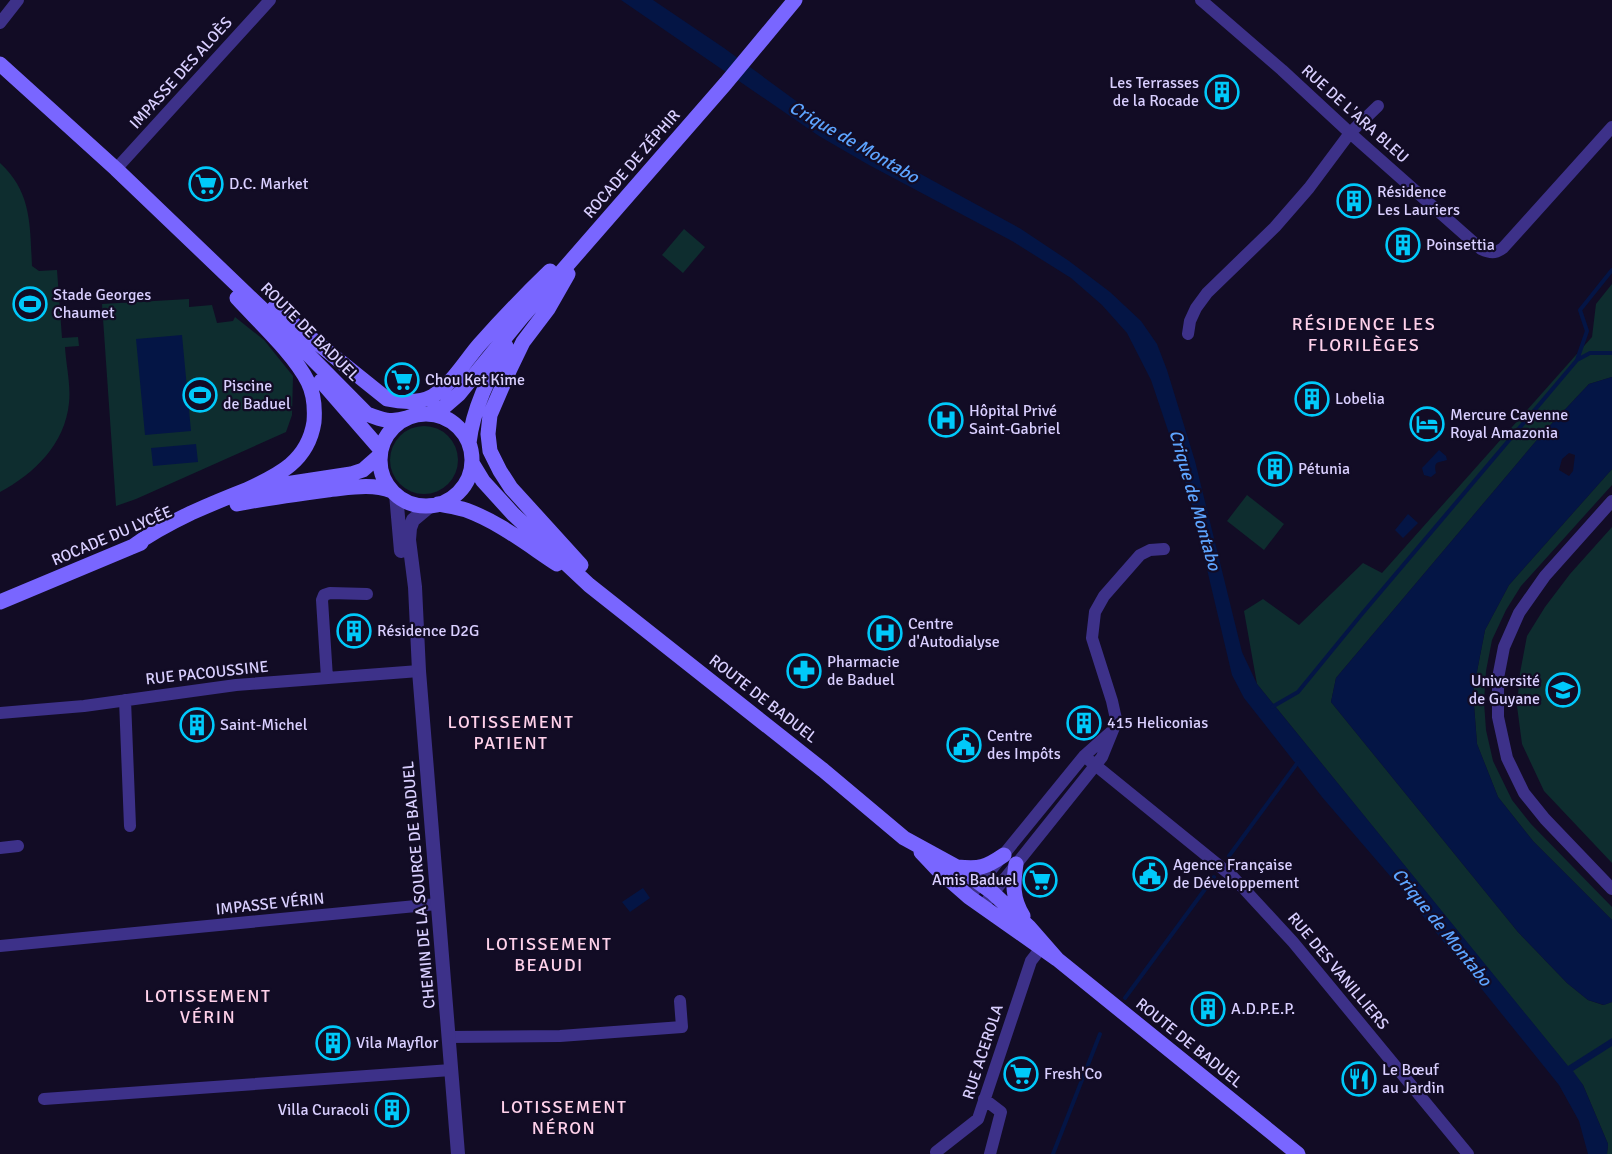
<svg xmlns="http://www.w3.org/2000/svg" width="1612" height="1154" font-family="Signika,sans-serif">
<style>
.green{fill:#0e2d2f}
.water{fill:#041545;fill-rule:evenodd}
.lines{fill:none;stroke-linecap:round;stroke-linejoin:round}
.stream{stroke:#041545;stroke-width:4}
.minor{stroke:#3d3189;stroke-width:12}
.tertiary{stroke:#3d3189;stroke-width:14}
.secondary{stroke:#7966ff;stroke-width:15}
.labels{text-anchor:middle;dominant-baseline:central;stroke-width:4.5;stroke-linejoin:round;paint-order:stroke}
.street-label{font-size:16px;fill:#d9cfff;stroke:#120c25}
.poi-label{font-size:16px;fill:#d9cfff;stroke:#120c25;text-anchor:start}
.water-label{font-size:18px;font-style:italic;fill:#5da4ff;stroke:#120c25}
.neighbourhood-label{font-size:18px;letter-spacing:1.5px;fill:#ffd1ea;stroke:#120c25}
</style>
<rect width="100%" height="100%" fill="#120c25"/>
<path class="green" d="M0 163C32 192 30 226 32 266L39 271 57 270 62 338 78 337 79 346 65 347C66 365 71 385 69 403 65 444 34 474 0 492Z
M684 229 705 247 683 273 662 255Z
M1612 284V377L1589 384 1542 434 1336 678 1331 702 1518 932 1567 983 1588 1000 1603 1005 1612 1002V1154H1607L1608 1144 1583 1085 1257 684 1244 611 1263 599 1299 625 1363 563 1382 573 1592 337 1596 304Z
M189 299V307L212 305 217 323 233 321 235 317 264 340 293 376 292 415 286 432 136 499 116 506 102 304Z
M390 460a34 34 0 1 1 68 0a34 34 0 1 1-68 0Z
M1612 469V485L1521 586 1506 610 1492 640 1486 671 1484 702 1486 730 1493 761 1512 800 1531 824 1612 907V920L1533 841 1498 797 1477 744 1473 692 1485 630 1509 585Z
M1247 495 1284 524 1264 550 1227 521Z
M1612 527V863L1544 791 1522 744 1517 706 1520 673 1527 636 1545 607 1570 574Z"/>
<path class="water" d="M621 0H653L724 48 803 106 859 142 917 172 1021 229 1069 261 1110 292 1141 321 1157 344 1167 370 1195 461 1242 652 1257 684 1568 1066 1612 1038V1046L1573 1071 1583 1085 1608 1144 1607 1154H1588L1579 1121 1559 1085 1397 884 1322 797 1244 698 1232 675 1189 493 1151 380 1127 333 1102 305 1071 278 1012 241 869 165 819 136Z
M182 335 191 431 145 435 136 339Z
M1612 377V469L1509 585 1485 630 1473 692 1477 744 1498 797 1533 841 1612 920V1002L1604 1005 1588 1000 1567 983 1518 932 1331 702 1336 678 1542 434 1589 384ZM1569 453 1575 455 1573 471 1569 476 1559 470 1562 459Z
M196 444 198 462 153 466 151 448Z
M1439 450 1446 456 1447 460C1439 463 1433 460 1436 473L1431 477 1424 475 1422 468 1424 466Z
M1408 514 1418 523 1403 538 1395 530Z
M643 888 650 898 630 912 622 902Z"/>
<g class="lines">
<path class="stream" d="M1577 360 1587 331 1580 310 1612 270
M1272 707 1298 692 1361 615 1577 360 1590 353H1612
M1229 856 1298 762
M1125 998 1214 877
M1053 1154 1100 1034"/>
<path class="minor" d="M1201 0 1282 70 1350 133 1481 249C1490 253 1495 254 1503 248L1612 127
M0 23 18 0
M116 169 270 0
M1188 334 1190 321 1196 308 1207 293 1275 227 1309 188 1350 133 1378 106
M1612 501 1545 576 1519 613 1504 647 1498 678V717L1507 758 1524 793 1545 819 1612 889
M327 678 322 600 324 595 330 593 367 594
M125 700 130 826
M0 713 84 706 236 685 419 671
M1084 756 1233 877 1293 942 1468 1154
M0 848 18 846
M969 897 1084 756 1111 732
M982 907 1102 757 1115 725 1116 719 1112 701 1092 638 1095 612 1104 596 1140 555 1150 550 1164 549
M0 946 437 904
M448 1037 560 1036 682 1027 680 1001
M44 1099 451 1070
M984 1099 1001 1112 990 1154
M936 1152 978 1119 1031 961 1041 948"/>
<path class="tertiary" d="M396 494 401 551
M431 505 413 520 410 528 409 540 415 587 419 671 458 1154"/>
<path class="secondary" d="M0 64 116 169 280 326 367 414C382 420 391 423 407 418
M568 274 548 309 523 342 509 371 490 415 488 434 490 451 500 471 511 488 581 565
M274 308 311 338 387 399C401 402 420 403 433 396 451 385 466 360 479 345 502 319 525 295 550 271
M321 381 381 450
M428 414 444 407 459 394 522 317 726 83 795 0
M380 460a46 46 0 1 1 92 0a46 46 0 1 1-92 0Z
M469 443C473 408 489 377 506 346
M472 463 483 481 513 514 589 585 823 770 904 838 957 867 993 893 1029 927 1057 959
M262 491 279 485 351 474 363 470 380 455
M237 504C267 498 297 494 327 490 349 488 371 483 392 491
M438 504C448 506 457 507 466 510 499 522 528 545 557 564
M132 547C151 533 170 523 191 513 209 505 228 497 246 490 279 475 308 461 314 422 315 409 314 394 308 382 295 355 258 321 237 298
M0 602 141 543
M921 852 937 869 969 897 1057 959 1298 1154
M1016 864C1013 884 1012 898 1023 916
M957 867C980 869 985 868 1004 855"/>
</g>
<defs>
<g id="building-ring" transform="scale(1.725)"><circle r="9.5" fill="#120c25" stroke="#00c9fa" stroke-width="1.5"/><path d="M-4-6H4V6H1V3H-1V6H-4ZM-2.5-4.3h1.7v1.8h-1.7ZM.8-4.3h1.7v1.8H.8ZM-2.5-1h1.7V.8h-1.7ZM.8-1h1.7V.8H.8Z" fill="#00c9fa"/></g>
<g id="supermarket-ring" transform="scale(1.725)"><circle r="9.5" fill="#120c25" stroke="#00c9fa" stroke-width="1.5"/><path d="M-6-5.5h2.5l.6 2H6L4.5 2H-2.5L-4.4-4H-6ZM-1.5 3.2a1.3 1.3 0 1 0 .1 0ZM3 3.2a1.3 1.3 0 1 0 .1 0Z" fill="#00c9fa"/></g>
<g id="stadium-ring" transform="scale(1.725)"><circle r="9.5" fill="#120c25" stroke="#00c9fa" stroke-width="1.5"/><path d="M0-5a6.5 5 0 1 0 0 10a6.5 5 0 1 0 0-10ZM-3.5-1.8h7v3.6h-7Z" fill="#00c9fa"/></g>
<g id="hospital-ring" transform="scale(1.725)"><circle r="9.5" fill="#120c25" stroke="#00c9fa" stroke-width="1.5"/><path d="M-5-5h3v3.5h4V-5h3V5h-3V1.5h-4V5h-3Z" fill="#00c9fa"/></g>
<g id="hotel-ring" transform="scale(1.725)"><circle r="9.5" fill="#120c25" stroke="#00c9fa" stroke-width="1.5"/><path d="M-6-4.5h1.5V1H6V5H4.5V3h-9V5H-6ZM-4 0a1.8 1.8 0 1 1 3.6 0ZM.5 0V-2.5h3Q6-2.5 6 0Z" fill="#00c9fa"/></g>
<g id="pharmacy-ring" transform="scale(1.725)"><circle r="9.5" fill="#120c25" stroke="#00c9fa" stroke-width="1.5"/><path d="M-2-6h4v4h4v4h-4v4h-4v-4h-4v-4h4Z" fill="#00c9fa"/></g>
<g id="university-ring" transform="scale(1.725)"><circle r="9.5" fill="#120c25" stroke="#00c9fa" stroke-width="1.5"/><path d="M0-5L7-2L0 1L-7-2ZM-4 1L0 2.5L4 1V4Q0 6-4 4Z" fill="#00c9fa"/></g>
<g id="civic-ring" transform="scale(1.725)"><circle r="9.5" fill="#120c25" stroke="#00c9fa" stroke-width="1.5"/><path d="M-.6-6.5H3V-4.5H.6V-3L4-1V1h2V6H-6V1h2V-1L-.6-3ZM-1.2 2.5V6h2.4V2.5Z" fill="#00c9fa"/></g>
<g id="restaurant-ring" transform="scale(1.725)"><circle r="9.5" fill="#120c25" stroke="#00c9fa" stroke-width="1.5"/><path d="M-5-6h1v4h1v-4h1v4h1v-4h1v5L-1.5 .5V6h-2V.5L-5-1ZM5-6V6H3V1.5H1.5Q1.5-4 5-6Z" fill="#00c9fa"/></g>
</defs>
<g fill-rule="evenodd">
<use href="#building-ring" x="1222" y="92"/>
<use href="#supermarket-ring" x="206" y="184"/>
<use href="#building-ring" x="1354" y="201"/>
<use href="#building-ring" x="1403" y="245"/>
<use href="#stadium-ring" x="30" y="304"/>
<use href="#supermarket-ring" x="402" y="380"/>
<use href="#stadium-ring" x="200" y="395"/>
<use href="#building-ring" x="1312" y="399"/>
<use href="#hospital-ring" x="946" y="420"/>
<use href="#hotel-ring" x="1427" y="424"/>
<use href="#building-ring" x="1275" y="469"/>
<use href="#building-ring" x="354" y="631"/>
<use href="#hospital-ring" x="885" y="633"/>
<use href="#pharmacy-ring" x="804" y="671"/>
<use href="#university-ring" x="1563" y="690"/>
<use href="#building-ring" x="1084" y="723"/>
<use href="#building-ring" x="197" y="725"/>
<use href="#civic-ring" x="964" y="745"/>
<use href="#civic-ring" x="1150" y="874"/>
<use href="#supermarket-ring" x="1040" y="880"/>
<use href="#building-ring" x="1208" y="1009"/>
<use href="#building-ring" x="333" y="1043"/>
<use href="#supermarket-ring" x="1021" y="1074"/>
<use href="#restaurant-ring" x="1359" y="1079"/>
<use href="#building-ring" x="392" y="1110"/>
</g>
<g class="labels">
<g class="street-label">
<text transform="translate(181 73) rotate(-48)">IMPASSE DES ALOÈS</text>
<text transform="translate(1355 114) rotate(42)">RUE DE L'ARA BLEU</text>
<text transform="translate(632 164) rotate(-49)">ROCADE DE ZÉPHIR</text>
<text transform="translate(310 332) rotate(45)">ROUTE DE BADUEL</text>
<text transform="translate(112 536) rotate(-23)">ROCADE DU LYCÉE</text>
<text transform="translate(207 673) rotate(-6)">RUE PACOUSSINE</text>
<text transform="translate(763 699) rotate(38)">ROUTE DE BADUEL</text>
<text transform="translate(419 885) rotate(-95)">CHEMIN DE LA SOURCE DE BADUEL</text>
<text transform="translate(270 904) rotate(-6)">IMPASSE VÉRIN</text>
<text transform="translate(1338 971) rotate(50)">RUE DES VANILLIERS</text>
<text transform="translate(1189 1043) rotate(39)">ROUTE DE BADUEL</text>
<text transform="translate(983 1052) rotate(-72)">RUE ACEROLA</text>
</g>
<g class="poi-label">
<text x="1199" y="83" text-anchor="end">Les Terrasses<tspan x="1199" dy="18">de la Rocade</tspan></text>
<text x="229" y="184">D.C. Market</text>
<text x="1377" y="192">Résidence<tspan x="1377" dy="18">Les Lauriers</tspan></text>
<text x="1426" y="245">Poinsettia</text>
<text x="53" y="295">Stade Georges<tspan x="53" dy="18">Chaumet</tspan></text>
<text x="425" y="380">Chou Ket Kime</text>
<text x="223" y="386">Piscine<tspan x="223" dy="18">de Baduel</tspan></text>
<text x="1335" y="399">Lobelia</text>
<text x="969" y="411">Hôpital Privé<tspan x="969" dy="18">Saint-Gabriel</tspan></text>
<text x="1450" y="415">Mercure Cayenne<tspan x="1450" dy="18">Royal Amazonia</tspan></text>
<text x="1298" y="469">Pétunia</text>
<text x="908" y="624">Centre<tspan x="908" dy="18">d'Autodialyse</tspan></text>
<text x="377" y="631">Résidence D2G</text>
<text x="827" y="662">Pharmacie<tspan x="827" dy="18">de Baduel</tspan></text>
<text x="1540" y="681" text-anchor="end">Université<tspan x="1540" dy="18">de Guyane</tspan></text>
<text x="1107" y="723">415 Heliconias</text>
<text x="220" y="725">Saint-Michel</text>
<text x="987" y="736">Centre<tspan x="987" dy="18">des Impôts</tspan></text>
<text x="1173" y="865">Agence Française<tspan x="1173" dy="18">de Développement</tspan></text>
<text x="1017" y="880" text-anchor="end">Amis Baduel</text>
<text x="1231" y="1009">A.D.P.E.P.</text>
<text x="356" y="1043">Vila Mayflor</text>
<text x="1382" y="1070">Le Bœuf<tspan x="1382" dy="18">au Jardin</tspan></text>
<text x="1044" y="1074">Fresh'Co</text>
<text x="369" y="1110" text-anchor="end">Villa Curacoli</text>
</g>
<g class="water-label">
<text transform="translate(854 142) rotate(30)">Crique de Montabo</text>
<text transform="translate(1195 500) rotate(74)">Crique de Montabo</text>
<text transform="translate(1442 927) rotate(51)">Crique de Montabo</text>
</g>
<g class="neighbourhood-label">
<text x="1364" y="324">RÉSIDENCE LES<tspan x="1364" dy="21">FLORILÈGES</tspan></text>
<text x="511" y="722">LOTISSEMENT<tspan x="511" dy="21">PATIENT</tspan></text>
<text x="549" y="944">LOTISSEMENT<tspan x="549" dy="21">BEAUDI</tspan></text>
<text x="208" y="996">LOTISSEMENT<tspan x="208" dy="21">VÉRIN</tspan></text>
<text x="564" y="1107">LOTISSEMENT<tspan x="564" dy="21">NÉRON</tspan></text>
</g>
</g>
</svg>
